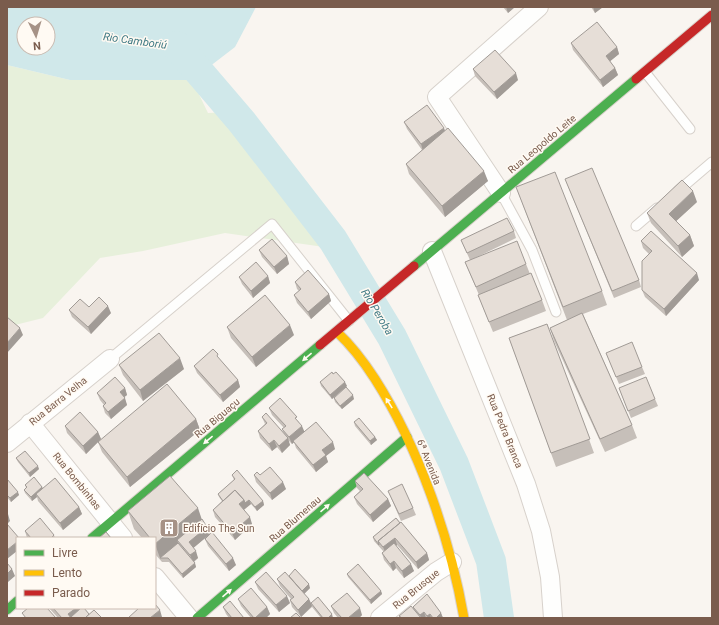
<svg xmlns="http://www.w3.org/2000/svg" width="719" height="625" font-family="Roboto,sans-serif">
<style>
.green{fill:#e7f0db}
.water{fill:#d0e8ea;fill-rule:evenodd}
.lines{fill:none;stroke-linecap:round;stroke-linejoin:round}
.river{stroke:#d0e8ea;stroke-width:30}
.lane-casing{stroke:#d7d1cb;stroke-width:11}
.street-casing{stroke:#d7d1cb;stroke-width:20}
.fast-casing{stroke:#d9d2cb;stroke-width:11}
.slow-casing{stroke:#d9d2cb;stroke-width:11}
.jam-casing{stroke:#d9d2cb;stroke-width:11}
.lane{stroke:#fefefd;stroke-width:9}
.street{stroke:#fefefd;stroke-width:18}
.fast{stroke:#4caf50;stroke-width:9}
.slow{stroke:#ffc107;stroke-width:9}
.jam{stroke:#c62828;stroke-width:9}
.wall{fill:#c6bfb9}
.shaded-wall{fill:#a19b96}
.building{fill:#e6ded7;stroke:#a19b96}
.oneway{fill:#fffaf3}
.labels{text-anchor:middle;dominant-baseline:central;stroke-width:3;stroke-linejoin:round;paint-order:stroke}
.street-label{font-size:10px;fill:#7a5c4d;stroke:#fffaf3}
.poi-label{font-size:10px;fill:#7a5c4d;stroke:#fffaf3;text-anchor:start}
.water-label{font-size:11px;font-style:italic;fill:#437c86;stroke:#fffaf3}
</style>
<rect width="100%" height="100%" fill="#f9f5f0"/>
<path class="green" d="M7 65 70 80H192L208 113 231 112 324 247 225 233 143 251 100 258 43 318 7 327Z"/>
<path class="water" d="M7 7H256L235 47 192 80H70L7 65ZM24 24H48V48H24Z"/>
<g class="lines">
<path class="river" d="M177 46 242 122 333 240 392 337 454 464 491 561 499 618"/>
<g class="lane-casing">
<path id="lane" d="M645 72 690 129
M678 191 712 162
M501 193 532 250 556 312
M636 226 657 208
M110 359 272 224 349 321"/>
</g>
<g class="street-casing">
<path id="street" d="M501 193 437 97 539 7
M432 251 526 484 541 531 550 577 553 618
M30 423 123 538
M7 443 110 359
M155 577 189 618
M380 618 436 572 452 562"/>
</g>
<g class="fast-casing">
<path id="fast" d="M414 266 636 79
M92 538 320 345
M7 610 17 601
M197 618 407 437"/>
</g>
<g class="slow-casing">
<path id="slow" d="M337 332C352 346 364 362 375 379 419 448 450 538 464 618"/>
</g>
<g class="jam-casing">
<path id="jam" d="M636 79 712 15
M320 345 414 266"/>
</g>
<use href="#lane" class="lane"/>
<use href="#street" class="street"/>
<use href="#fast" class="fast"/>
<use href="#slow" class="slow"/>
<use href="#jam" class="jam"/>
</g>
<path class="wall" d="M503 7H515L508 13Z
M591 7H603L595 13Z
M571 43 617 47 619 54 610 61 615 68 618 75 603 87 573 50Z
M473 69 518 80 497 99 475 76Z
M404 122 444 128 445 131 488 181 445 217 409 174 406 164 422 150 407 129Z
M565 179 639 280 641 287 614 298Z
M516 187 602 291 607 305 583 314 632 425 637 438 605 452 554 341 550 328 567 320Z
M697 202 676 221 690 235 694 246 682 257 651 223 647 213Z
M514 231 516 238 471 260 526 264 530 274 542 300 546 311 493 332 482 305 478 295H479L465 262 470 260 461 240Z
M641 241 699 280 666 316 645 297 642 290 649 254 643 248Z
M259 250 287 256 289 264 277 274 262 257Z
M268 276 270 283 253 298 242 284 239 277Z
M295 282 329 294 331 301 311 319 297 303 294 295 299 291 297 289Z
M89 307 111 313 91 334 72 317 69 310Z
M547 324 594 453 556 467 509 338Z
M227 327 294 335 256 367 231 338Z
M606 353 642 367 645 374 619 384Z
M220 360 238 380 240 387 223 402 197 373 194 366Z
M119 365 184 369 143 401 123 375Z
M333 374 347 386 332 399 321 386 320 382Z
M125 388 127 395 124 397 127 405 111 419 105 413 103 406 104 405 100 400 97 393Z
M619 388 655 399 658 406 631 418Z
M334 398 354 399 342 409 335 402Z
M269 408 298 421 304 432 335 449 326 456 328 462 316 472 296 448 294 442 292 444 288 440 290 445 282 453 277 447 272 451 260 438 258 431 265 424 262 417 284 434 282 429 284 428 272 415Z
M196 419 200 430 130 487 102 452 98 442 86 454 67 433 65 426 98 432 101 439Z
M354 422 375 437 377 440 371 445 355 426Z
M16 458 39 469 30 477 18 462Z
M232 475 263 501 264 505 257 511 251 504 244 510 252 524 235 540 215 517 213 510 222 501 219 497 218 494 234 480Z
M254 475H260L286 489 272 500 256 482Z
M7 479 19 495 11 502 7 497Z
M355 481 388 499 391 506 373 522 357 504 354 497 360 491 357 488Z
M25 485 42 487 43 488 79 507 82 514 63 530 38 501 37 497 32 501 25 493 24 490 26 488Z
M388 491 413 508 416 515 401 521Z
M128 511 202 519 210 534 193 548 198 558 194 562 196 567 183 578 169 562H162L155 554V538H142L134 529Z
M396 518 427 553 429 560 418 569 397 545 396 546 414 571 404 578 396 568 393 571 384 560 382 553 384 552 374 541 373 537Z
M25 531 54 535 55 538H27Z
M205 539 236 565 229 571 208 546Z
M347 574 381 591 382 594 371 604 348 577Z
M289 576 310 588 304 594 309 599 311 603 333 618H321L312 607 301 617 292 607 290 600 291 599 280 586 277 579 289 577Z
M255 582 290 603 279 612 258 589Z
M238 599 267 607 270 614 266 618H251L241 606Z
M331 606 362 615 359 618H338L334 613Z
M223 607 244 618H229L226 614Z
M413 607 441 613 443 618H400L399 616 413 609Z
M49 608H84L89 614 101 618H58Z"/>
<path class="shaded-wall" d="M506 7H515L508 13Z
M593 7H603L595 13Z
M617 47 619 54 608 63 606 56Z
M615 68 618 75 603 87 600 80Z
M516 73 518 80 497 99 494 92Z
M444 128 446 135 423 151 421 144Z
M484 171 488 181 445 217 442 206Z
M693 191 697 202 673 224 669 214Z
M690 235 694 246 682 257 678 246Z
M287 256 289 264 277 274 274 267Z
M697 273 699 280 666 316 664 309Z
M268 276 270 283 253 298 251 291Z
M329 294 331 301 311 319 308 312Z
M108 306 111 313 91 334 88 327Z
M290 325 294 335 256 367 252 357Z
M20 328 23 335 7 353V343Z
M180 358 184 369 143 401 140 390Z
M238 380 240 387 223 402 220 395Z
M345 382 347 386 332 399 330 395Z
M125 388 127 395 122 399 120 392Z
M353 395 354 399 342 409 340 406Z
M125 398 127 405 111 419 108 412Z
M196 419 200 430 130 487 127 477Z
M302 426 305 433 292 444 289 437Z
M98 432 101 439 86 454 83 446Z
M375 437 377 440 371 445 370 441Z
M288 438 290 445 282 453 279 446Z
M274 440 277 447 272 451 269 444Z
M333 442 335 449 326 456 328 462 316 472 313 465 322 450Z
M38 466 39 469 30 477 29 473Z
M283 482 286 489 272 500 270 493Z
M42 487 44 491 36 494 37 497 32 501 31 497Z
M18 492 19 495 11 502 10 498Z
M388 499 391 506 373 522 370 515Z
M244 500H249L251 504 242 511 239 504Z
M263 501 264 505 257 511 255 507Z
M79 507 82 514 63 530 60 523Z
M198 508 204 526 177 540 180 547 160 558 155 544Z
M8 514 10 521 7 524V515Z
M250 517 252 524 235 540 232 533Z
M207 527 210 534 191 550 189 542Z
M395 538 397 545 386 554 383 547Z
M17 542V551L7 559V550Z
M196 551 198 558 193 562 190 555Z
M427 553 429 560 418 569 416 562Z
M233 558 236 565 229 571 226 564Z
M394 561 396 568 393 571 390 564Z
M195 563 196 567 183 578 182 574Z
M411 564 414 571 404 578 402 571Z
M12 569 15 576 8 582 7 580V574Z
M309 584 310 588 304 594 302 591Z
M381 591 382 594 371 604 370 600Z
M287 596 290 603 279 612 276 605Z
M309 599 312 606 301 617 298 610Z
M267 607 270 614 266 618H255Z
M76 608H83L70 618 68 614Z
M360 608 362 615 359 618H348Z
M160 610 162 617 161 618H150Z
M424 612 426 618H421L420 615Z
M441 613 443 618H436Z
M332 614 333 618H328Z
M430 614 431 618H428L427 616Z"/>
<path class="building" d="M597 22 617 47 606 56 615 68 600 80 571 43Z
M495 50 516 73 494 92 473 69Z
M427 105 444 128 421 144 404 122Z
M448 128 484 171 442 206 406 164Z
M592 168 639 280 612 291 565 179Z
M555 172 602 291 563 307 516 187Z
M682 180 693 191 669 214 690 235 678 246 647 213Z
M507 218 514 231 467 253 461 240Z
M651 231 697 273 664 309 642 290V261L652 251 641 241Z
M272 239 287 256 274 267 259 250Z
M517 241 526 264 476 287 465 262Z
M256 262 268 276 251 291 239 277Z
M308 270 329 294 308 312 294 295 301 289 295 282Z
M531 273 542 300 489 322 478 295Z
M265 295 290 325 252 357 227 327Z
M99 297 108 306 88 327 69 310 80 299 89 307Z
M582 313 632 425 600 439 550 328Z
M7 317 20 328 7 343Z
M547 324 590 439 551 453 509 338Z
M159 333 180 358 140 390 119 365Z
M632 342 642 367 616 377 606 353Z
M213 349 218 354 217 356 238 380 220 395 194 366Z
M332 372 333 374 336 372 345 382 330 395 320 382Z
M115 377 125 388 120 392 125 398 108 412 103 406 106 403 97 393Z
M646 377 655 399 628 411 619 388Z
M167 384 196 419 127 477 98 442Z
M346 387 353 395 340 406 334 398Z
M280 398 297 417 295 418 302 426 289 437 282 429 286 426 269 408Z
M80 412 98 432 83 446 65 426Z
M266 413 288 438 279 446 274 440 269 444 258 431 267 423 262 417Z
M359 418 375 437 370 441 354 422Z
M316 422 333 442 322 450 326 455 313 465 293 441Z
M25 451 38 466 29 473 16 458Z
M270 467 283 482 270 493 254 475 257 472 260 475Z
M237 470 263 501 255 507 249 500 245 503 244 500 235 490 223 501 218 494 235 479 232 475Z
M364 473 388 499 370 515 354 497 363 489 355 481Z
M170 476 198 508 155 544V538H150L128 511Z
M34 477 42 487 31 497 24 490 27 487 25 485Z
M55 478 79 507 60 523 36 494Z
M7 479 18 492 10 498 7 495Z
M402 484 413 508 399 514 388 491Z
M235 490 244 500 239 504 250 517 232 533 213 510Z
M40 518 54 535 51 538H31L25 531Z
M396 518 400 523 378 541 379 545 373 537Z
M202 519 207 527 189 542 196 551 190 555 177 540Z
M401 522 427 553 416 562 395 538 383 547 378 541Z
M7 524 19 538H17V542L7 550Z
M106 532 111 538H99Z
M212 532 233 558 226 564 205 539Z
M178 543 195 563 182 574 168 558H160Z
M394 543 411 564 402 571 394 561 390 564 382 553Z
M7 563 12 569 7 574Z
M358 564 381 591 370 600 347 574Z
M295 569 309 584 302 591 289 576Z
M266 572 287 596 276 605 255 582Z
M285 572 309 599 298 610 290 600 294 597 277 579Z
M251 588 267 607 255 618H254L238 599Z
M347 593 360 608 348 618H342L331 606Z
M427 594 441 613 436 618H433L430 614 427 616 424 612 420 615 413 607Z
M318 597 332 614 328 618H323L311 603Z
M230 601 244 618H232L223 607Z
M155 604 160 610 150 618H128L139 608H155Z
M411 606 421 618H402L399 616Z
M28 608H47L56 618H26L22 613Z
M53 608H76L68 614 71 618H62Z
M81 608H84L89 614 85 618H71V617Z
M94 610 101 617 100 618H85Z
M296 613 301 618H290Z"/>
<defs><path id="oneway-solid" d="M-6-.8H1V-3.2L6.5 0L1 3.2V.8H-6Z"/></defs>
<g class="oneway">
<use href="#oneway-solid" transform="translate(307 357) rotate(140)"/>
<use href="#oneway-solid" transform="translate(389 403) rotate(-122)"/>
<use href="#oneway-solid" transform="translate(208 440) rotate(140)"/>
<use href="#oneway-solid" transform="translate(325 508) rotate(-41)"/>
<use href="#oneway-solid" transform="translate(227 593) rotate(-41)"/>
</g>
<defs>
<g id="building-square" transform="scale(1)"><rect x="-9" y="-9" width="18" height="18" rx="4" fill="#a69286" stroke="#fffaf3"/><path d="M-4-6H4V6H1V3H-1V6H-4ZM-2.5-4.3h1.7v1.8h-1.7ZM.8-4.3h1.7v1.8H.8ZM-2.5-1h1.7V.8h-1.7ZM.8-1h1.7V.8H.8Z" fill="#fff"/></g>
</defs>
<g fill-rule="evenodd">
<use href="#building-square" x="169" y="528"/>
</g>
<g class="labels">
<g class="street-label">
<text transform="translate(542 144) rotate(-40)">Rua Leopoldo Leite</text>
<text transform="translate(58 401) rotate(-39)">Rua Barra Velha</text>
<text transform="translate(217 418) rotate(-40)">Rua Biguaçu</text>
<text transform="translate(505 431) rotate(68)">Rua Pedra Branca</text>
<text transform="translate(429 462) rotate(68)">6ª Avenida</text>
<text transform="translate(77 481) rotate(51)">Rua Bombinhas</text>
<text transform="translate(295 519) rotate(-41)">Rua Blumenau</text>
<text transform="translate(416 589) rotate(-39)">Rua Brusque</text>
</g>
<g class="poi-label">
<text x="183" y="528">Edifício The Sun</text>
</g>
<g class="water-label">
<text transform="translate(135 41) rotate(8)">Rio Camboriú</text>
<text transform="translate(377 312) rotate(59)">Rio Peroba</text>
</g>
</g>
<rect width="719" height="625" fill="none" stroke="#7a5c4d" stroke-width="16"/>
<rect x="16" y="537" width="140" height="72" fill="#fffaf3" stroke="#cabbb1"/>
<rect x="24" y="550" width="20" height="6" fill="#4caf50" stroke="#cabbb1"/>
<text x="52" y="557" font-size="12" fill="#7a5c4d">Livre</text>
<rect x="24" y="570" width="20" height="6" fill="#ffc107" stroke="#cabbb1"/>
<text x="52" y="577" font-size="12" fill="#7a5c4d">Lento</text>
<rect x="24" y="590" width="20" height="6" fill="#c62828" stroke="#cabbb1"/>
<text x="52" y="597" font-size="12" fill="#7a5c4d">Parado</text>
<g transform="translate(36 36) rotate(175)"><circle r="19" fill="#fffaf3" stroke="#cabbb1"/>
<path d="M0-3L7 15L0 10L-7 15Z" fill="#a69286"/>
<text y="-6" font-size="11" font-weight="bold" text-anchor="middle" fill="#7a5c4d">N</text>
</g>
</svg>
